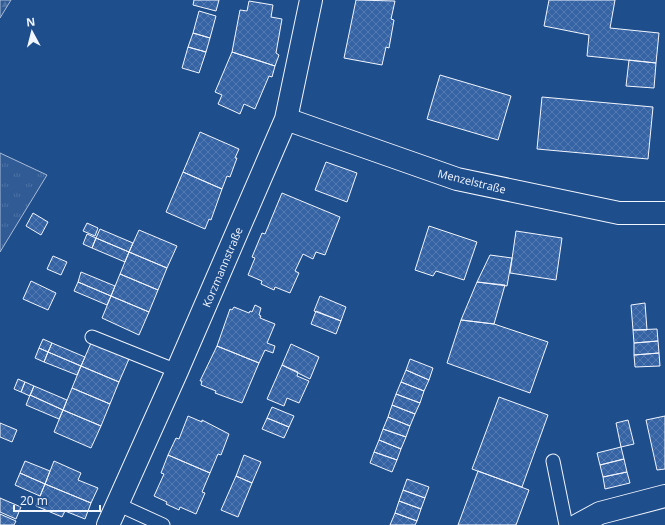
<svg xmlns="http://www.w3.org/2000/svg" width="665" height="525" font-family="'Open Sans',sans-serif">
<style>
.grass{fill:url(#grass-tufts);stroke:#a8bbd7}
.forest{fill:url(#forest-firs);stroke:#a8bbd7}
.building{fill:url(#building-cross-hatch);stroke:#f2f6ff}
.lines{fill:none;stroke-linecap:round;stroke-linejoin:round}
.service-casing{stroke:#f2f6ff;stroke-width:15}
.minor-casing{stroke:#f2f6ff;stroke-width:24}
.service{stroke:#1f4e8c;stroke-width:13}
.minor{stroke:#1f4e8c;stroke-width:22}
.labels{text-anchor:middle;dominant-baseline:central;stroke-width:3;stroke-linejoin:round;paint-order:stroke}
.street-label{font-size:11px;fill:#f2f6ff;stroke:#1f4e8c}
</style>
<defs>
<pattern id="grass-tufts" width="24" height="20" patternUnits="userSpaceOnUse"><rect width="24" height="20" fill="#305b95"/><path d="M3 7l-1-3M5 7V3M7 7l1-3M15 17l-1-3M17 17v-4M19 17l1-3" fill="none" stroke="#4e73a5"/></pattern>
<pattern id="forest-firs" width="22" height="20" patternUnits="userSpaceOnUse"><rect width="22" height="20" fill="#305b95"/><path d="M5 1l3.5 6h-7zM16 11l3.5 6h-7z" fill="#4e73a5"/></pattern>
<pattern id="building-cross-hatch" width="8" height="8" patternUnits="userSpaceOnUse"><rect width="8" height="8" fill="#3563a3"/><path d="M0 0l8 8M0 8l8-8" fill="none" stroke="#537ab1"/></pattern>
</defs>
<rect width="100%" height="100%" fill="#1f4e8c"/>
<path class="grass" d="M0 153 47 175 0 252Z"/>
<path class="forest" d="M0 0H11L0 18Z"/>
<path class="building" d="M194 0H219L216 11 193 5Z
M356 0 395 1 391 19 394 20 389 48 386 47 382 65 344 58Z
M549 0H615L610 28 659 33 656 63 587 56 589 35 544 26Z
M249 1 273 5 271 17 282 19 276 53 279 55 275 66 232 52 240 10 247 11Z
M199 11 216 16 210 38 193 33Z
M193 33 210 38 206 52 188 47Z
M188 47 206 52 199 73 182 68Z
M232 52 275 66 272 77 269 76 255 109 244 104 240 114 218 104 222 95 215 92Z
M629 60 656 63 654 88 626 86Z
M440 75 511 96 498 140 427 119Z
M542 97 653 107 648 159 537 149Z
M200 132 239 149 235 158H237L230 177 227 176 222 189 183 172Z
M326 162 357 173 347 202 315 190Z
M183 172 222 189 211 220 209 219 205 229 166 212Z
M282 193 340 217 325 255 316 252 313 259 303 254 295 271 299 273 290 293 275 287 274 290 261 284 262 281 248 275 255 258 252 257 262 233 265 234Z
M33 213 48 222 41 235 26 226Z
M87 223 98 228 95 236 83 231Z
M429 226 477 242 464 280 436 271 433 276 415 270Z
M100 229 133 243 129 252 96 238Z
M139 230 177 246 167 268 129 252Z
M516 231 562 238 556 280 510 273Z
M87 234 96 238 92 248 83 244Z
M96 238 129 252 125 262 92 248Z
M129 252 167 268 158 290 120 274Z
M490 255 512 258 507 286 477 282Z
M53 256 67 262 61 275 47 269Z
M81 272 115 286 111 296 78 282Z
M120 274 158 290 149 312 111 296Z
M31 281 56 293 48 310 23 299Z
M78 282 111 296 107 305 74 291Z
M477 282 505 285 494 324 461 320Z
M111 296 149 312 139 335 102 318Z
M320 296 346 307 341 321 314 311Z
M645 303 647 330H633L631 305Z
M255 305 261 308 259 315 261 316 260 318 275 324 267 343 275 346 273 353 265 350 259 363 217 346 230 309 232 310 234 307 249 313 250 311 252 312Z
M316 311 341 321 336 334 311 324Z
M461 320 494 324 548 342 530 393 447 363Z
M657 329 658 341 634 343 633 330Z
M43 339 52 343 48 352 39 348Z
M658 341 659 353 634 355V343Z
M52 343 85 357 81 366 48 352Z
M91 343 129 359 119 382 81 366Z
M291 344 319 357 310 379 282 365Z
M217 346 259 363 242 403 215 393 216 391 201 385 202 381H200Z
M39 348 48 352 44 362 35 358Z
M48 352 81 366 77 375 44 362Z
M659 353 660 366 635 367 634 355Z
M410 359 433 368 429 380 406 370Z
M282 365 298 372 297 376 309 381 299 403 287 398 284 406 267 399Z
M81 366 119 382 110 404 72 388Z
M406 370 429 380 424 391 401 382Z
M18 379 25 382 21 392 14 389Z
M25 382 34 386 30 396 21 392Z
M401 382 424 391 420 403 396 394Z
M34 386 67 400 63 410 30 395Z
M72 388 110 404 101 426 63 410Z
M396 394 420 403 415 414 392 405Z
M30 395 63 410 59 419 26 405Z
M499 397 548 415 522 487 472 469Z
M392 405 415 414 410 426 388 417Z
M272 407 294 416 289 427 267 418Z
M63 410 101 426 91 448 54 432Z
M188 416 202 422V420L229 434 221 455 218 454 210 473 168 455 176 438 179 439Z
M665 416V469L657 470 646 420Z
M388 417 410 426 406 437 383 429Z
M267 418 289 427 284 438 262 429Z
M628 420 634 444 621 447 616 423Z
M0 423 17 430 12 442 0 437Z
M383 429 406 437 401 449 379 440Z
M379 440 401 449 397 460 374 452Z
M621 447 624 459 600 465 597 453Z
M374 452 397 460 392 472 370 463Z
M168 455 210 473 202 492 205 493 196 514 180 507 179 510 166 504 167 502 154 496 164 474 161 473Z
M244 455 261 462 252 483 236 476Z
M624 459 627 472 603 477 600 465Z
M25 461 50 471 45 484 20 473Z
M54 461 81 473 78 480 98 488 91 503 45 484Z
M478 471 529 490 516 525H458Z
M627 472 630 483 605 489 603 477Z
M20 473 45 484 40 496 15 485Z
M236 476 252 483 238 517 221 510Z
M407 479 429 487 425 498 403 490Z
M45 484 91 503 85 519 65 511 62 517 36 506Z
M403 490 425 498 421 509 399 501Z
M0 498 21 507 16 519 0 512Z
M399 501 421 509 417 521 395 513Z
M395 513 417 521 415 525H390Z
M0 514 16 521 14 525H0Z"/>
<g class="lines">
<g class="service-casing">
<path id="service" d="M92 337 177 371
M553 461 566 525
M117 504 163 525"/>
</g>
<g class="minor-casing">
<path id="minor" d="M286 119 457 179 619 213H665
M108 525 177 371 286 119 311 0
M578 525 600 513 665 496"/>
</g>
<use href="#service" class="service"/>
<use href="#minor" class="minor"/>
</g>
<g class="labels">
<g class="street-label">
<text transform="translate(472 181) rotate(14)">Menzelstraße</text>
<text transform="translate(222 267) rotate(-67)">Korzmannstraße</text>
</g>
</g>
<g transform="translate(32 32) rotate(353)" stroke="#1f4e8c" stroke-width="3" paint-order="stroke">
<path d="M0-3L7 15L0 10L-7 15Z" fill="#f2f6ff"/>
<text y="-6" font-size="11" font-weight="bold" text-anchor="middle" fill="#f2f6ff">N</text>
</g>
<path d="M14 505v6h86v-6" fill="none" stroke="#f2f6ff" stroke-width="2"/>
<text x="20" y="505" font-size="12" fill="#f2f6ff" stroke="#1f4e8c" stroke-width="3" paint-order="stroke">20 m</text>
</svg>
